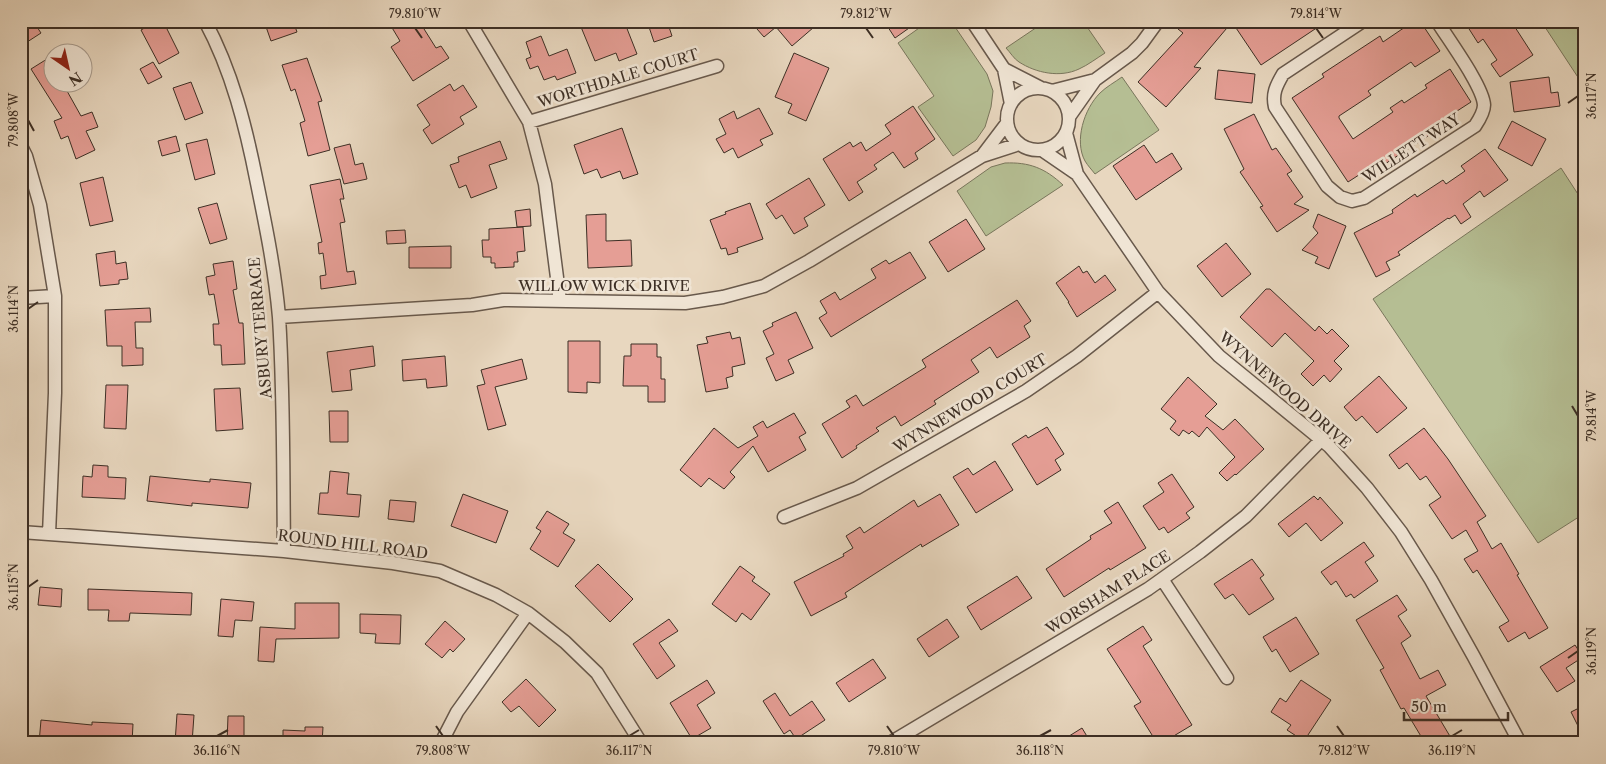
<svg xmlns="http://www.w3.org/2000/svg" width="1606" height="764" font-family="'Libre Caslon Text',serif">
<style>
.green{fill:#b5be93;stroke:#79765c}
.building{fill:#e59e95;stroke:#3d2f25}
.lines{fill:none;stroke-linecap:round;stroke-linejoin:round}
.street-casing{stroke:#68594c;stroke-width:15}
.street{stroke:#f0e5d5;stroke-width:12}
.ticks{fill:none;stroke:#3d2f25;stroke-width:2}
.labels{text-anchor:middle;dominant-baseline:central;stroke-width:5;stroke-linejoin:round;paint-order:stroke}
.street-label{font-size:15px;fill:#3d2f25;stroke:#f0e5d5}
.neatline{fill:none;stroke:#3d2f25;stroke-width:2}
.ticks-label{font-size:12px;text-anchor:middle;fill:#3d2f25}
</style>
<rect width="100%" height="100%" fill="#e8d7bf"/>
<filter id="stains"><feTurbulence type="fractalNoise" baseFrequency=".004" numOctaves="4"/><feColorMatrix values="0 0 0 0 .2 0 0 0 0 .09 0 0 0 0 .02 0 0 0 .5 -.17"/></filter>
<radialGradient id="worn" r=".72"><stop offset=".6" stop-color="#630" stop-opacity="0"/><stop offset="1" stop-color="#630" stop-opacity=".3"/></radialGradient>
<path class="green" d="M929 21H951L987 74 993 91 991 107 985 127 976 140 953 156 918 107 934 96 898 43Z
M1046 21H1083L1105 53C1097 58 1088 65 1079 69 1060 78 1036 73 1019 62 1014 59 1010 52 1006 48Z
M1541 21H1585V88Z
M1122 77 1159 130 1095 174C1092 170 1088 166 1085 161 1074 141 1084 109 1100 93 1106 87 1115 82 1122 77Z
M1005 163C1029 162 1045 168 1063 185L986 236 957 191 991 167Z
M1561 168 1585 205V513L1538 543 1373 299Z"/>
<path class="building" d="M21 21H33L41 33 21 46Z
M157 21H163L179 53 159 64 141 30Z
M264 21H293L297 32 271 41Z
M388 21H419L436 48 441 46 449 58 413 81 391 47 400 41Z
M591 21H624L637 54 619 61 616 53 595 61 581 27 592 23Z
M647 21H667L672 36 654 42Z
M750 21H821L792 46 776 27 764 37Z
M884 21H919L895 38Z
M1185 21H1327L1261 65 1232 22 1194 67 1201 68 1166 107 1138 82 1183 33 1178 29Z
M1414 21H1420L1440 51 1415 67 1411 62 1368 91 1371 95 1339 116V118L1353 139 1393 112 1390 108 1402 100 1404 103 1427 88 1425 85 1450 69 1471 102 1437 124 1440 128 1382 166 1379 162 1348 182 1292 98 1324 77 1322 74 1380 36 1383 42Z
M1464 21H1511L1533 55 1500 77 1491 64 1497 60 1483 39 1478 43Z
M541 36 549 56 567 49 576 73 557 80 555 76 544 80 538 66 530 69 526 59 531 57 526 42Z
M794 53 829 68 806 121 788 113 792 104 775 97Z
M307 58 322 101 318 102 330 150 308 156 300 123 305 121 295 89 291 91 282 65Z
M47 59 52 67V82H62L81 116 92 112 98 127 86 131 95 150 76 159 68 136 61 139 54 121 62 118 31 69Z
M153 62 162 77 148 84 140 69Z
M1218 70 1255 74 1252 103 1215 99Z
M1549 77 1551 93 1558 92 1560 106 1514 112 1510 82Z
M191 82 203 113 185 120 173 88Z
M450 84 454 91 463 85 477 107 460 117 464 124 432 144 423 130 430 125 417 105Z
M913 106 935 139 915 153 918 159 904 168 893 152 874 165 877 169 857 182 863 192 849 201 823 159 850 142 853 147 861 142 866 151 891 134 885 125Z
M759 108 773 134 760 140 763 145 738 158 733 148 724 153 716 139 726 134 719 119 734 111 737 119Z
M1254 114 1272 150 1276 148 1292 171 1287 174 1303 197 1294 204 1309 210 1277 232 1260 207 1263 206 1240 172 1244 169 1224 129Z
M1512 121 1546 139 1532 166 1498 148Z
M622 128 638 174 623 179 620 171 601 178 597 169 584 174 574 145Z
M176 136 180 151 162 156 158 141Z
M207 139 215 174 195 180 186 144Z
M500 141 507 159 489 165 497 188 471 198 466 185 459 188 450 165 459 162 458 157Z
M350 144 355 165 363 163 367 179 344 184 334 148Z
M1144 145 1156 163 1172 153 1182 169 1136 200 1113 166Z
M1485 149 1508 180 1484 197 1480 191 1463 204 1471 217 1461 224 1455 215 1449 219 1448 218 1398 252 1400 255 1386 262 1390 270 1376 277 1354 233 1393 213 1392 210 1415 194 1417 197 1443 180 1446 184 1465 171 1461 166Z
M103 177 113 221 90 226 80 183Z
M809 178 825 205 804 218 808 226 794 234 782 215 776 219 766 204Z
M340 179 344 199H340L345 222 340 223 347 272 354 271 356 284 321 289 320 276 326 275 323 253 319 254 318 243 322 242 310 185Z
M217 203 227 239 210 244 198 208Z
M750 203 763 239 737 248 738 252 728 255 726 248 721 249 710 220 726 214 725 212Z
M530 209 531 226 517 227 515 211Z
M606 214V241L631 240 632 266 588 268 586 215Z
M1318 214 1346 226 1329 269 1315 263 1318 257 1302 250 1318 233 1313 227Z
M966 219 985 249 948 272 929 242Z
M523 227 525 251 517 252 518 262H514V267L495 268V263H491V257H483L482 240H489V229Z
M405 230 406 243 387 244 386 231Z
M1226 243 1251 274 1222 297 1197 266Z
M451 246V268H409V247Z
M115 251 116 264 126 262 128 279 119 280V284L100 286 96 254Z
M910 252 926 278 831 337 819 318 827 313 820 301 835 292 840 300 876 278 871 269 886 260 889 264Z
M233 261 237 289 233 290 239 323H243L245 364 222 365 221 345H214L213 324H219L214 294 209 295 206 277 215 275 213 264Z
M1079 266 1083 273 1087 271 1095 283 1105 275 1116 290 1077 317 1068 302H1069L1056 283Z
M1266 289H1270L1315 331 1319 326 1327 334 1332 329 1349 346 1334 361 1342 369 1330 382 1324 375 1313 386 1301 374 1314 361 1285 333 1272 347 1240 317Z
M1017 300 1031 321 1024 326 1030 337 997 358 990 347 971 360 979 372 934 401 936 404 901 426 895 416 876 428 879 431 856 446 857 448 842 458 822 424 850 407 846 401 856 395 863 406 926 367 922 360Z
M150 308 151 322H135L136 348H143V365L122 366V346H107L105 310Z
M796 312 813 348 788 360 794 373 776 381 766 358 774 354 763 331 773 326 772 323Z
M730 332 732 339 740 337 745 364 732 367 733 376 726 378 728 388 706 392 697 345 708 343 706 337Z
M568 341H600V383L587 382V393L568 392Z
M631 344H657V357H661V379H665V402H648V386H623L624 356H631Z
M373 346 375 366 350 370 352 390 332 392 327 352Z
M445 356 447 386 427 388 426 379 403 381 402 360Z
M522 359 527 379 495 387 506 425 488 430 477 386 485 384 481 370Z
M1379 376 1407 408 1377 433 1362 416 1356 421 1344 407Z
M1188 377 1217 404 1205 416 1223 430 1235 419 1264 449 1236 475 1235 474 1227 481 1219 473 1235 457 1207 427 1199 437 1192 431 1189 434 1183 430 1179 436 1170 429 1176 421 1161 409Z
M106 385H128L126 429 104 428Z
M240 388 243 429 216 431 214 389Z
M329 411H348V442H330Z
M794 413 806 433 799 437 806 450 768 472 753 446 730 472 735 477 724 489 709 478 701 487 680 470 714 428 738 448 758 436 753 427 763 421 767 428Z
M1047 427 1064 454 1055 460 1061 470 1037 485 1012 444 1026 435 1028 438Z
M1424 428 1448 459 1486 516 1477 522 1492 549 1501 543 1519 574 1517 575 1548 628 1529 639 1525 632 1508 642 1499 627 1509 621 1477 570 1473 573 1464 559 1478 551 1466 530 1452 539 1429 505 1441 497 1426 476 1420 480 1407 463 1399 469 1389 455Z
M995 461 1013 490 976 513 953 477 968 468 973 475Z
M93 465 108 466V477L126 478 125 499 82 497 83 476 92 477Z
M330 471 349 473 347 494 361 495 359 517 318 514 320 493H328Z
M1172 474 1194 507 1186 513 1190 518 1168 533 1164 527 1159 530 1143 506 1164 492 1158 483Z
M150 476 210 482V479L251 483 248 508 192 503V506L147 501Z
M463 494 508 511 496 543 451 526Z
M940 494 959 525 922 547 921 544 845 593 847 597 811 616 794 582 844 556 843 554 853 548 846 536 860 527 864 533 914 500 918 507Z
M1314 496 1318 500 1320 497 1343 523 1321 541 1306 523 1289 537 1278 524Z
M390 500 416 502 414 522 388 519Z
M1118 502 1146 548 1110 570 1109 568 1064 597 1046 569 1091 539 1090 536 1112 523 1104 511Z
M547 511 569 524 563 533 575 540 558 567 530 549 541 531 536 528Z
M1364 542 1374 556 1365 562 1378 581 1354 598 1351 594 1346 597 1336 581 1331 585 1321 572Z
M1252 559 1264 575 1260 578 1274 599 1249 615 1233 594 1225 599 1214 584Z
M598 564 633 599 610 622 575 586Z
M740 566 755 577 752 581 770 594 751 620 742 613 736 622 712 604Z
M1017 576 1032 598 981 630 967 607Z
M40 587 62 589 61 607 38 605Z
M88 589 192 593 191 615 130 613 129 621H108L109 610H88Z
M1397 595 1407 610 1398 616 1411 636 1401 643 1420 679 1438 670 1446 685 1426 696 1454 743H1425L1404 708 1401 709 1380 670 1384 668 1356 620Z
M221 599 254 602 252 621 235 620 233 637 218 636Z
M295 603H339V638L276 639 274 662 258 661 260 627 295 629Z
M360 614 401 615 400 644 375 643 376 634 360 633Z
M1296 617 1319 654 1290 672 1276 649 1272 652 1263 637Z
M669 619 678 631 659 643 675 666 657 679 633 644Z
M947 619 959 637 929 657 917 639Z
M445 621 465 639 453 652 450 649 442 658 425 644Z
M1143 626 1152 640 1143 646 1192 725 1162 743H1157L1134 706 1141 702 1107 649Z
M1575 645 1583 657 1566 668 1575 681 1557 692 1540 667Z
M873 659 886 678 849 702 836 683Z
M526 679 556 710 539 727 519 706 511 712 502 702Z
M707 680 715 693 697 705 711 728 692 739 670 703Z
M1301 680 1331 700 1304 741 1287 730 1291 725 1271 712 1280 698 1286 702Z
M775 693 790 716 812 701 825 720 796 739 790 730 784 734 763 701Z
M1585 705V740L1571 712Z
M177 714 194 715 192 743H175Z
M228 716H244V743H227Z
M41 720 92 725V722L133 724 132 743H39Z
M305 727H323L322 743H283V730L305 731Z
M1082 728 1091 743H1058Z"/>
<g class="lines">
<g class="street-casing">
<path id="street" d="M205 21C232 71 246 127 257 183 266 227 275 271 279 317 284 395 283 473 284 551
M469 21 529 122 545 184 560 301
M972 21 1004 69 1011 104
M1363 21 1283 74C1276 86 1272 94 1275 107L1327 186 1340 197 1352 201 1364 198 1475 126C1479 120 1484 112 1484 105 1483 86 1448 39 1437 21
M1004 69 1041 88
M1007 119a31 31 0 1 1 62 0a31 31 0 1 1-62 0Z
M1052 91 1095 80
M1069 117 1095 80 1132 53 1142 43 1158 21
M529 122 717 66
M1066 133 1077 174 1158 292 1219 356 1329 446 1367 488 1401 532 1431 580 1474 657 1520 743
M21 146 26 156 40 205 55 296V393L49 534
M1042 150 1077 174
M982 156 1007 123
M21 298 55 296
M279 317 472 305 503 300 685 303 723 297 764 286 809 261 982 156 1019 144
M784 517 857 488 1026 391 1077 356 1158 292
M21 532 284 551 393 563 440 571 496 595 528 613 565 642 597 673 641 743
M1162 579 1227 678
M441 743 457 712 528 613
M890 743 1148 589 1200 552 1246 516 1321 440"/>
</g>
<use href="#street" class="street"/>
</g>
<path class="ticks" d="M415 28 422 38M866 28 873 38M1316 28 1323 38M1568 103 1578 96M28 120 34 131M28 309 38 302M1572 406 1578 416M28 587 38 580M1568 658 1578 651M436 726 443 736M887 726 894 736M1337 726 1344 736M217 736 228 730M629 736 639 730M1040 736 1051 730M1452 736 1462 730"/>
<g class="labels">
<g class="street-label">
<text transform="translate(618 78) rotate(-17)">WORTHDALE COURT</text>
<text transform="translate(1411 148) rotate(-33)">WILLETT WAY</text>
<text x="604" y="285">WILLOW WICK DRIVE</text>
<text transform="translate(260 328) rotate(-95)">ASBURY TERRACE</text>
<text transform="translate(1285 390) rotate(41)">WYNNEWOOD DRIVE</text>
<text transform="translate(970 403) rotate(-31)">WYNNEWOOD COURT</text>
<text transform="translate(353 544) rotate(7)">ROUND HILL ROAD</text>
<text transform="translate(1108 592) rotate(-32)">WORSHAM PLACE</text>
</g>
</g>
<rect width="1606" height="764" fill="none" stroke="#e8d7bf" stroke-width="55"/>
<g transform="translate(68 68) rotate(146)"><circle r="24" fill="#f0e5d5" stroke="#a89c8f"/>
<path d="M0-4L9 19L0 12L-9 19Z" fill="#8f2418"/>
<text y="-8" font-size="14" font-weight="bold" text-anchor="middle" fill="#3d2f25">N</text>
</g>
<path d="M1404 712v8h104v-8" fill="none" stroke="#3d2f25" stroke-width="2.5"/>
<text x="1411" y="712" font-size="15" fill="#3d2f25" stroke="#f0e5d5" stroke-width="4" paint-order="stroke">50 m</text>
<rect x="28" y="28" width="1550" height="708" class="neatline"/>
<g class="ticks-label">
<text x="415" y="18">79.810°W</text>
<text x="866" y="18">79.812°W</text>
<text x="1316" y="18">79.814°W</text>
<text transform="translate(1592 96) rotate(-90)" y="4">36.117°N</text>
<text transform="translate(14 120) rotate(-90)" y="4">79.808°W</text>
<text transform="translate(14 309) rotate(-90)" y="4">36.114°N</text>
<text transform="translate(1592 416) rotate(-90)" y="4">79.814°W</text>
<text transform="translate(14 587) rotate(-90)" y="4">36.115°N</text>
<text transform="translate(1592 651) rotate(-90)" y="4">36.119°N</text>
<text x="217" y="755">36.116°N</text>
<text x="443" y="755">79.808°W</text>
<text x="629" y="755">36.117°N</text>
<text x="894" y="755">79.810°W</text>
<text x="1040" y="755">36.118°N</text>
<text x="1344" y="755">79.812°W</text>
<text x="1452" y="755">36.119°N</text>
</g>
<rect width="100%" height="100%" filter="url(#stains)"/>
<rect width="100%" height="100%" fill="url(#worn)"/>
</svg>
